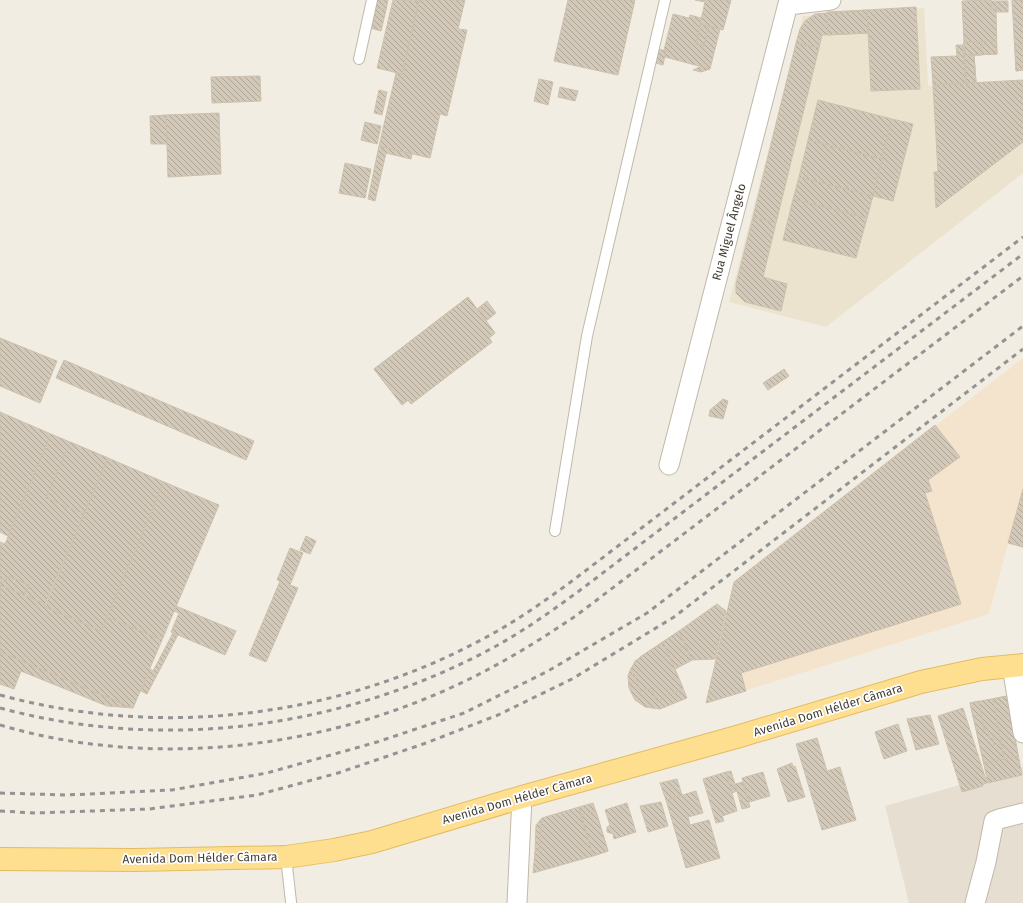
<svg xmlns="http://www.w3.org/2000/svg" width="1023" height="903" font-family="'Fira Sans',sans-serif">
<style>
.residential{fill:#e6dfd1}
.commercial{fill:#f4e4ce}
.education{fill:#ebe3cd}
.building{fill:url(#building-back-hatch);stroke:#cec1ac}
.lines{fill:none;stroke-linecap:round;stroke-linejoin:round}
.lane-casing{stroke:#c0b8a9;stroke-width:12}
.street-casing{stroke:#c0b8a9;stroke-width:21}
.primary-casing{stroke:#e3bc60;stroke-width:24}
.lane{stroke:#fff;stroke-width:10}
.street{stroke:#fff;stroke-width:19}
.primary{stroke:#fedf90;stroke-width:22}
.rail{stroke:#939393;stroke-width:3;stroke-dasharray:5 5;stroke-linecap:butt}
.labels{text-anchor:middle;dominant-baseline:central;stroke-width:3.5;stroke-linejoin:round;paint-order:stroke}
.street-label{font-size:12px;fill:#433d34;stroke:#fff}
</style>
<defs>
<pattern id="building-back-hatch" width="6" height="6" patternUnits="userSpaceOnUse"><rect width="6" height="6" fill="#d3c9b9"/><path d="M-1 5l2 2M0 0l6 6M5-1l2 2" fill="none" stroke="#ada497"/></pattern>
</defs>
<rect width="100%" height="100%" fill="#f2ede3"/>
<path class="residential" d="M1023 767V903H909L885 806Z"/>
<path class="commercial" d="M1023 358V489L989 614 706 703 734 582Z"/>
<path class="education" d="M924 8 928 86 1023 80V173L826 327 729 302 803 16Z"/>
<path class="building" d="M373 0H388L386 10 372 7Z
M393 0 419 1 402 74 377 68Z
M414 0H465L458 29 467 30 447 116 440 114 430 158 379 146 396 73 402 74 419 1Z
M568 0H635L618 75 554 61Z
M695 0H731L723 30 700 24 705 2Z
M991 0V9H996L997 54 974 55 976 82 966 83 962 1Z
M1012 0H1023V70L1016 71Z
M991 1H1008V12H996V9H991Z
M372 7 386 10 381 31 367 27Z
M916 7 920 89 871 91 867 10Z
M867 10 868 33 828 35 827 12Z
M867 10 868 33 822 35 819 48 796 43 800 29 805 21 815 14Z
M673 14 689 18 690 15 701 18 696 44 704 46 709 26 720 29 710 69 665 57 666 51 664 50Z
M701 24 709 26 704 46 696 44Z
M996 41 997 54 974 55 976 82 966 83 964 42Z
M964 42H982V55H964Z
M796 43 819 48 776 223 753 217Z
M956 45H963L966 83 933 85 931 57 957 56Z
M1015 45H1023V70L1016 71Z
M655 48 666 51 663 65 652 62Z
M702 66 710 69 701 72 693 70Z
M260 76 261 101 212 103 211 77Z
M539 79 553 82 548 105 534 101Z
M1023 80V142L936 208 934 172H938L933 85Z
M560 87 578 91 575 101 558 97Z
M379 90 387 92 382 115 374 113Z
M818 100 892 119 882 159 808 140Z
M219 113 221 174 168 177 166 115Z
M166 115 167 144H151L150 116Z
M892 119 913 124 893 201 873 196Z
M365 122 381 126 377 144 361 140Z
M808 140 882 159 873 196 799 177Z
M379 146 412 154 411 159 386 153 375 201 368 199Z
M345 163 371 169 365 198 339 193Z
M799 177 873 196 867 218 793 199Z
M793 199 867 218 856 258 783 240Z
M753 217 776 223 763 277 787 284 781 311 745 302 736 293V284Z
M468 297 495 333 489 338 492 342 411 404 408 400 402 405 374 369Z
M468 297 477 309 487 301 496 313 486 321 495 333 489 338 492 342 411 404 408 400 402 405 374 369Z
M0 338 57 361 40 403 0 386Z
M64 360 254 441 246 460 56 378Z
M784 369 789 376 768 390 763 383Z
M723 399 728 401 723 419 709 416 710 410Z
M0 412 51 434 8 536 0 532Z
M935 425 960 457 928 480 932 491 925 493 961 604 741 673 746 691 706 703 734 582Z
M51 434 108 458 45 604 24 595 29 585 8 576 6 580 0 578V542L5 544Z
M70 442 108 458 84 514 46 498Z
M108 458 164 482 101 631 45 607Z
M164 482 219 505 162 640 107 617Z
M1023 489V547L1008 543Z
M306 536 316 541 310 554 300 550Z
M290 548 303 553 290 585 298 588 266 662 249 655 280 581 277 580Z
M8 576 29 585 24 595 0 585V578L6 580Z
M0 585 45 604V607L101 631 107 617 162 640 133 708 0 652Z
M717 604 726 611 715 659 692 660 679 631Z
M176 606 236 631 225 655 171 632 179 613 174 611Z
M679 631 692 660 675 669 663 642Z
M679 631 692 660 675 669 687 698 660 709 645 707 635 700 629 688 628 676 631 668 640 657Z
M173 633 178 635 147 694 141 691 150 669 153 671Z
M663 642 683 688 657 702 651 688 641 692 634 674 628 676 629 674 635 661Z
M0 652 133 708 107 706 21 671 14 689 0 684Z
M1007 696 1018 756 1004 759 993 699Z
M1007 696 1022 775 988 783 970 703Z
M979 701 984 730H988L989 738H993L994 745 1001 744 1004 759 984 763 970 703Z
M963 708 987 783 983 784V786L962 792 938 716Z
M930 715 939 744 916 750 907 719Z
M898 724 907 751 884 759 875 732Z
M817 738 827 771 840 767 856 820 822 830 796 744Z
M792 763 793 767 795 766 805 797 788 802 777 769Z
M731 771 737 791 732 793 726 772Z
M726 772 737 811 722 816 724 821 716 823 703 779Z
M763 772 770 796 749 802 742 778Z
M677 779 682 795 666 800 660 783Z
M743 782 750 807 742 809 735 784Z
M696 791 703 813 688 817 690 825 709 820 720 858 686 868 666 800Z
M661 802 668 826 648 832 640 806Z
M593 803 608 851 593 856 579 807Z
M627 803 636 832 614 839 613 834 607 832V827L610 825 605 810Z
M579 807 593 856 533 873 535 851 539 850 542 818Z
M596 811 608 851 593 856 581 815Z
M542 818 539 850 535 851 536 825Z"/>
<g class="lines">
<g class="lane-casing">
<path id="lane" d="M359 59 372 0
M555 531 587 336 665 0
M286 857 291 902"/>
</g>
<g class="street-casing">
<path id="street" d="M788 5 831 0
M669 465 789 0
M1012 666 1023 733
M517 903 522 797
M975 903 986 862 994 821 999 819 1023 813"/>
</g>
<g class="primary-casing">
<path id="primary" d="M0 859 135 860 286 857 334 850 372 842 522 797 740 736 921 682 982 669 1023 665"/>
</g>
<use href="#lane" class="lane"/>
<use href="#street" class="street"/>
<use href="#primary" class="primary"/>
<path class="rail" d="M0 695C165 740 343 717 492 634 521 618 549 598 576 578L1023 237
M0 708C167 753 347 728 498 645 528 628 556 608 583 588L1023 254
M0 725C142 767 303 752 439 693 488 672 533 645 577 615L1023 276
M0 793 67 795 172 790 267 773 377 742 464 713 548 671 647 613 1023 326
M0 811 35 813 149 809 257 795 338 773 426 743 498 715 572 679 674 617 1023 349"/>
</g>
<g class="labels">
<g class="street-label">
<text transform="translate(729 232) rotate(-75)">Rua Miguel Ângelo</text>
<text transform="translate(828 710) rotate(-17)">Avenida Dom Hélder Câmara</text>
<text transform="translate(517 799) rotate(-16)">Avenida Dom Hélder Câmara</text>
<text transform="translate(200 858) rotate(-1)">Avenida Dom Hélder Câmara</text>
</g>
</g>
</svg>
